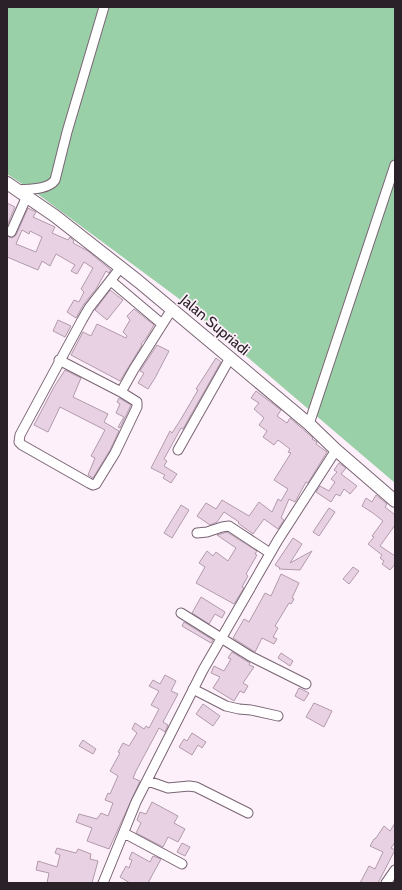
<svg xmlns="http://www.w3.org/2000/svg" width="402" height="890" font-family="Cabin,sans-serif">
<style>
.green{fill:#9ad0a7}
.building{fill:#e8d1e3;stroke:#b19aab;fill-rule:evenodd}
.lines{fill:none;stroke-linecap:round;stroke-linejoin:round}
.minor-casing{stroke:#796474;stroke-width:11}
.major-casing{stroke:#796474;stroke-width:14}
.minor{stroke:#fff;stroke-width:9}
.major{stroke:#fff;stroke-width:12}
.labels{text-anchor:middle;dominant-baseline:central;stroke-width:3.5;stroke-linejoin:round;paint-order:stroke}
.street-label{font-size:15px;fill:#2a2228;stroke:#fef0fa}
</style>
<rect width="100%" height="100%" fill="#fef0fa"/>
<path class="green" d="M7 7H395V483L178 298 39 195 7 174Z"/>
<path class="building" d="M7 203 15 207 7 226Z
M28 208 36 212 33 217 55 227 52 233 68 240 70 237 74 241 73 243 88 251 111 270 109 273 106 271 96 289 84 304 76 318 67 312 74 300 79 302 84 292 81 289 93 268 84 262 77 274 71 271 75 265 56 254 50 266 42 261 38 270 7 257V236L12 238 16 235ZM22 230 29 234 30 231 42 237 36 252 16 244Z
M110 290 123 300 107 320 95 310Z
M134 309 154 325 147 337 141 344 142 345 120 381 71 355 83 332 91 336 97 324 126 338 127 336 123 332 130 320 127 316Z
M58 320 71 326 65 337 53 331Z
M157 345 169 351 155 378 148 389 138 383 144 373 140 371Z
M216 358 221 362 183 429 181 428 164 459 167 461 164 466 177 474 171 483 163 478 165 475 151 468 170 431 172 433 181 419 198 390 196 389Z
M65 370 81 378 73 397 108 414 104 422 119 431 110 450 93 478 88 475 95 458 91 456 105 430 60 407 48 432 34 425 54 387Z
M256 391 281 410 277 416 287 423 290 418 313 438 312 439 317 442 316 444 327 452 308 483 306 482 295 502 289 499 281 518 284 520 278 529 264 519 253 534 238 523 239 522 224 512 217 522 210 525 197 516 206 503 216 509 222 500 249 516 259 502 272 512 278 499 281 501 288 489 274 480 291 453 288 452 290 449 278 440 274 445 263 437 267 431 259 425 264 418 254 409 259 403 251 398Z
M119 398 131 405 120 428 118 427 124 417 116 413 120 404 117 402Z
M339 463 346 468 341 474 357 486 350 494 344 489 340 496 336 494 331 502 316 492 320 486 329 491 335 482 331 479 337 472 334 470Z
M376 495 387 504 385 507 395 515V525L380 546 395 556V564L390 570 382 564 384 561 380 558 382 555 368 544 374 537 372 536 383 521 373 513 362 506 366 498 372 502Z
M181 505 189 510 172 538 164 533Z
M329 508 335 512 319 536 313 532Z
M227 532 257 551 255 554 257 555 246 574 248 576 242 587 244 588 234 604 196 583 205 567 199 563 207 551 213 556 216 552 228 561 236 548 217 535Z
M293 538 302 544 290 563 312 551 300 570 279 569 280 568 275 565Z
M353 567 359 571 349 584 343 579Z
M281 574 299 583 292 598 294 599 291 604 289 603 275 626 278 628 273 637 277 639 274 644 262 638 255 652 233 638 244 619 249 622 265 593 271 596Z
M201 597 225 612 222 618 215 614 209 624 192 613Z
M184 622 213 640 211 643 182 626Z
M232 652 250 663 249 665 254 667 243 683 248 686 244 693 240 691 234 701 213 688 220 677 211 673 214 666 224 671 231 659 228 658Z
M281 653 293 661 290 666 278 658Z
M165 675 176 681 171 691 178 694 163 722 168 725 165 732 159 728 136 771 133 778 140 781 109 849 87 841 92 828 76 822 79 814 97 819 101 813 108 816 113 803 105 800 108 793 110 794 118 776 110 771 120 753 118 752 123 743 129 746 137 733 132 729 135 723 144 729 146 726 149 728 159 709 151 705 159 691 149 686 153 680 160 684Z
M299 688 309 693 304 701 295 696Z
M314 703 332 711 324 727 306 717Z
M203 704 220 716 213 726 196 714Z
M192 733 206 742 202 748 198 745 192 755 179 747 184 739 187 741Z
M83 740 96 749 93 754 79 746Z
M152 802 178 816 174 823 185 829 178 842 168 837 163 847 136 833 141 823 137 820 140 812 146 814Z
M395 823V842L391 848 395 850 378 883H360L369 866 375 869 383 852 370 846 374 839H375L378 835 384 826 390 831Z
M182 843 190 847 185 856 177 852Z
M57 848 76 853 78 849 91 854 90 859 98 861 92 883H47L49 873 36 870 38 861 57 867 60 855 55 853Z
M132 852 150 862 153 856 161 859 148 883H130L120 877 126 866 129 868 132 860 129 859Z"/>
<g class="lines">
<g class="minor-casing">
<path id="minor" d="M18 190C29 189 48 190 55 180L67 132 104 7
M11 232 27 196
M121 267 89 308 82 320 20 435 19 442 22 445 89 483 93 485 96 484 115 453 137 407V402L121 392
M111 281 162 324
M59 360 121 392 134 369 172 309
M309 424 395 165
M178 450 230 358
M197 533 207 532 222 527 229 526 270 553
M181 613 250 656 306 684
M193 689 226 706 239 709 251 710 278 716
M148 781 168 788 189 786 196 787 248 813
M124 833 182 864
M103 883 136 802 203 670 278 540 336 450
M386 883 395 870"/>
</g>
<g class="major-casing">
<path id="major" d="M7 183 55 216 138 281 309 424 336 450 395 501"/>
</g>
<use href="#minor" class="minor"/>
<use href="#major" class="major"/>
</g>
<g class="labels">
<g class="street-label">
<text transform="translate(215 325) rotate(40)">Jalan Supriadi</text>
</g>
</g>
<rect width="402" height="890" fill="none" stroke="#2a2228" stroke-width="16"/>
</svg>
